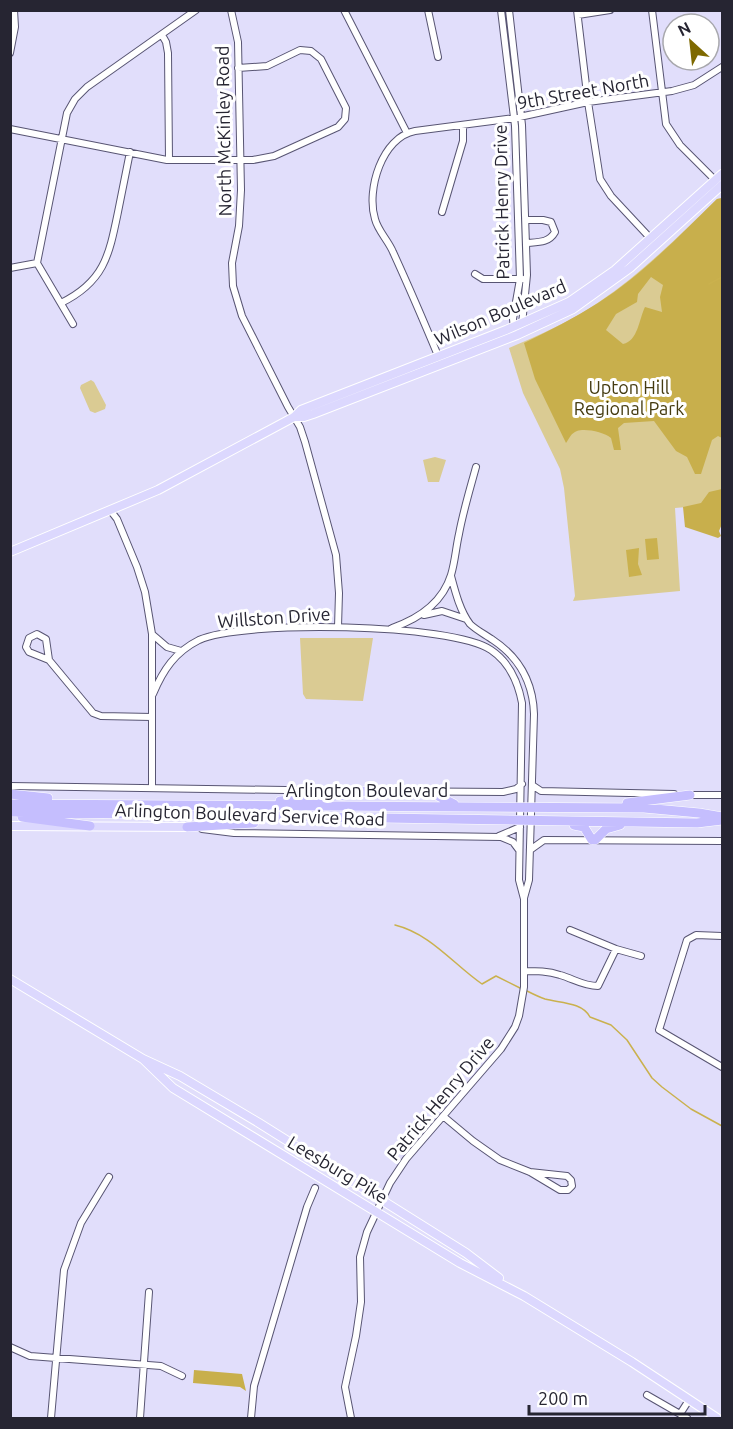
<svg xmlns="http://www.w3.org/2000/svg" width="733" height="1429" font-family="Ubuntu,sans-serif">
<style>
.green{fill:#dacb93}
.forest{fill:#c8af4c;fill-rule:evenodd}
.water{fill:#cab14e}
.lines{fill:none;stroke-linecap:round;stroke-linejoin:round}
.stream{stroke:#cab14e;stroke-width:1.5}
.minor-casing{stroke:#585573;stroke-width:8}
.major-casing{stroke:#fff;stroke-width:10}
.highway-casing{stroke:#fff;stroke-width:10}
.minor{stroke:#fff;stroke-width:6}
.major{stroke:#dcd8fe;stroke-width:8}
.highway{stroke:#c5befe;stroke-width:9}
.labels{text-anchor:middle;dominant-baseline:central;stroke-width:6;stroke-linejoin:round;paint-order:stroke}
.street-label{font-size:18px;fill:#262532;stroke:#fff}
.park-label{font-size:18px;fill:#453b10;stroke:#fff}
</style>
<rect width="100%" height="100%" fill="#e1defb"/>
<path class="green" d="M722 198V504L675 508 680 591 573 601 575 596 564 488 560 469 523 393 509 348C540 335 571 321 599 302 642 273 680 235 717 199Z
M91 380 94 382 106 405 105 409 95 413 90 411 80 388 81 385Z
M435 457 446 460 439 482H428L423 460Z
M300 638H373L363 701 306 699 303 694Z"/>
<path class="forest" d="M722 198V438L718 436 712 440 701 474H695L687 457 676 451 654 421 624 423 618 428 621 450H614L611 438C604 432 585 428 577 431 571 433 569 439 566 443L535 379 524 343C549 331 574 318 598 303 642 275 680 235 717 199ZM651 277 663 285 660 297 662 312 645 307C639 319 638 341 623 344L606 330 616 314 637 302 638 294Z
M722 489V524L719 531 721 536 718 538 685 527 683 507 701 503 709 492Z
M194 1370 242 1374 246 1391 240 1387 193 1383Z"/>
<path class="water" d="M657 538 659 559 647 560 645 539Z
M639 548 638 564 642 575 629 577 626 550Z"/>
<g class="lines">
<path class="stream" d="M709 284 722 277
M395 925C431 934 453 964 482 984L496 976 520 988
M527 991C533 994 539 997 545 999 560 1003 582 1002 590 1017L611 1025 627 1040 652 1078 662 1087 691 1109 722 1126"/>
<g class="minor-casing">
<path id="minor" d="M231 10 238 42 241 190 239 226 232 263 233 286 242 316 288 407 300 427 305 442 336 555 339 593 338 627
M344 10 407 133
M428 10 438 57
M501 10 515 126 520 279 513 319 514 329
M509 10 522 125 527 275 522 324
M577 10 588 102 600 179 611 196 652 240
M652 10 666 124 680 145 716 181
M578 15 610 10
M162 35 166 42 168 53 169 160
M10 53 15 27 14 10
M10 129 167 160H253L274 156 338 127 345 119 346 108 321 59 311 51 300 50 267 66 238 68
M442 212 463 141V125
M526 220H543L551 222 555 232C549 243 538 242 526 243
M10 268 37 263
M475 274 483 279H523
M61 303C104 282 109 256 118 212 122 192 126 172 130 152
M73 324 37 263 67 113 75 99 87 87 196 10
M439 358C424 322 409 287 393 252 388 240 378 231 375 219 366 190 382 137 415 131L515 118 588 102 672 91 694 85 722 67
M110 510 117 519 137 567 145 592 152 634V788
M451 576C455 591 460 611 470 624 476 630 486 635 493 640 520 658 533 683 534 714L529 880 524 898
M424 615 442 611 466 619
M392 628C418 619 442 604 451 575 455 562 456 547 459 534 463 512 470 489 476 467
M153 635 167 647 181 651
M49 660 46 639 37 634 29 638 26 647 29 652 49 660 93 713 101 716 152 717
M153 694C163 670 175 652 199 640 242 620 452 623 491 650 509 662 518 682 522 703L519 880 524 899V987L519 1016 515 1027 501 1049 406 1159 390 1183 367 1232 360 1257 361 1302 356 1336 345 1387 351 1418
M532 785 541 791 674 794
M10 786 349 791
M365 791 503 792 516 789 522 784
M687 795H722
M202 829 234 833 501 837 513 842 519 850
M499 836 520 827
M530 850 544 840 722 841
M570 930 616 949 641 956
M722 936 696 935 687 940 659 1030 722 1067
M524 971C537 971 548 971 560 975 574 979 583 986 598 986L616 949
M443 1116 473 1141 500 1160 530 1172 560 1190H568L572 1186 571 1180 567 1176 530 1172
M10 1347 30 1356 161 1366 182 1376
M647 1395 687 1418
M680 1414 689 1400
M51 1418 64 1270 81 1223 109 1177
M140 1418 149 1292
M251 1418 254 1386 307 1207 315 1188"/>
</g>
<g class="major-casing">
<path id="major" d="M294 417H304L313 414 517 335 573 309 630 268 722 185
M10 552 158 490 294 417 301 410 506 330 569 302 615 270 722 174
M10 826 187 827
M10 979 143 1059 180 1076 259 1123 466 1253 499 1278
M143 1059 173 1088 460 1263 524 1296 632 1362 717 1418"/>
</g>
<g class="highway-casing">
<path id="highway" d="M426 790 454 804
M10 794 48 798
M280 801 347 795 367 791
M627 803 690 795
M10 804 644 808 699 813 722 817
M10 812 697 823 722 820
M22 817 90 826
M574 825 584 827 592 840
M187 827 254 823
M595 840 606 829 620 825"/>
</g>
<use href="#minor" class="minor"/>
<use href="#major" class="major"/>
<use href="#highway" class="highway"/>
</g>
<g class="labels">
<g class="street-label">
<text transform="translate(583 91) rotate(-10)">9th Street North</text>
<text transform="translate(223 131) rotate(-91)">North McKinley Road</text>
<text transform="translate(501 202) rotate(-91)">Patrick Henry Drive</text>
<text transform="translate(500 312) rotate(-23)">Wilson Boulevard</text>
<text transform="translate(274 617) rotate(-4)">Willston Drive</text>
<text x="367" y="790">Arlington Boulevard</text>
<text transform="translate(250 814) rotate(2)">Arlington Boulevard Service Road</text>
<text transform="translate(440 1098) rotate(-50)">Patrick Henry Drive</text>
<text transform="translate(338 1169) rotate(31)">Leesburg Pike</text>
</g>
<g class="park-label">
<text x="629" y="387">Upton Hill<tspan x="629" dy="21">Regional Park</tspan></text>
</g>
</g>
<rect width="733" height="1429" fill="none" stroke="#262532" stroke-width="24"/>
<g transform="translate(691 42) rotate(333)"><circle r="28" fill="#ffffff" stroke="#a8a8ad" stroke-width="1.5"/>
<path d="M0-4.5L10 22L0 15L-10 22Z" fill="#7e6900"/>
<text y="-9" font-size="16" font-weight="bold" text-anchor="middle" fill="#262532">N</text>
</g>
<path d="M529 1405v9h176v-9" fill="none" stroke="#262532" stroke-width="3"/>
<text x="538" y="1405" font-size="18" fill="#262532" stroke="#ffffff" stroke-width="4.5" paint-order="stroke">200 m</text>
</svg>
